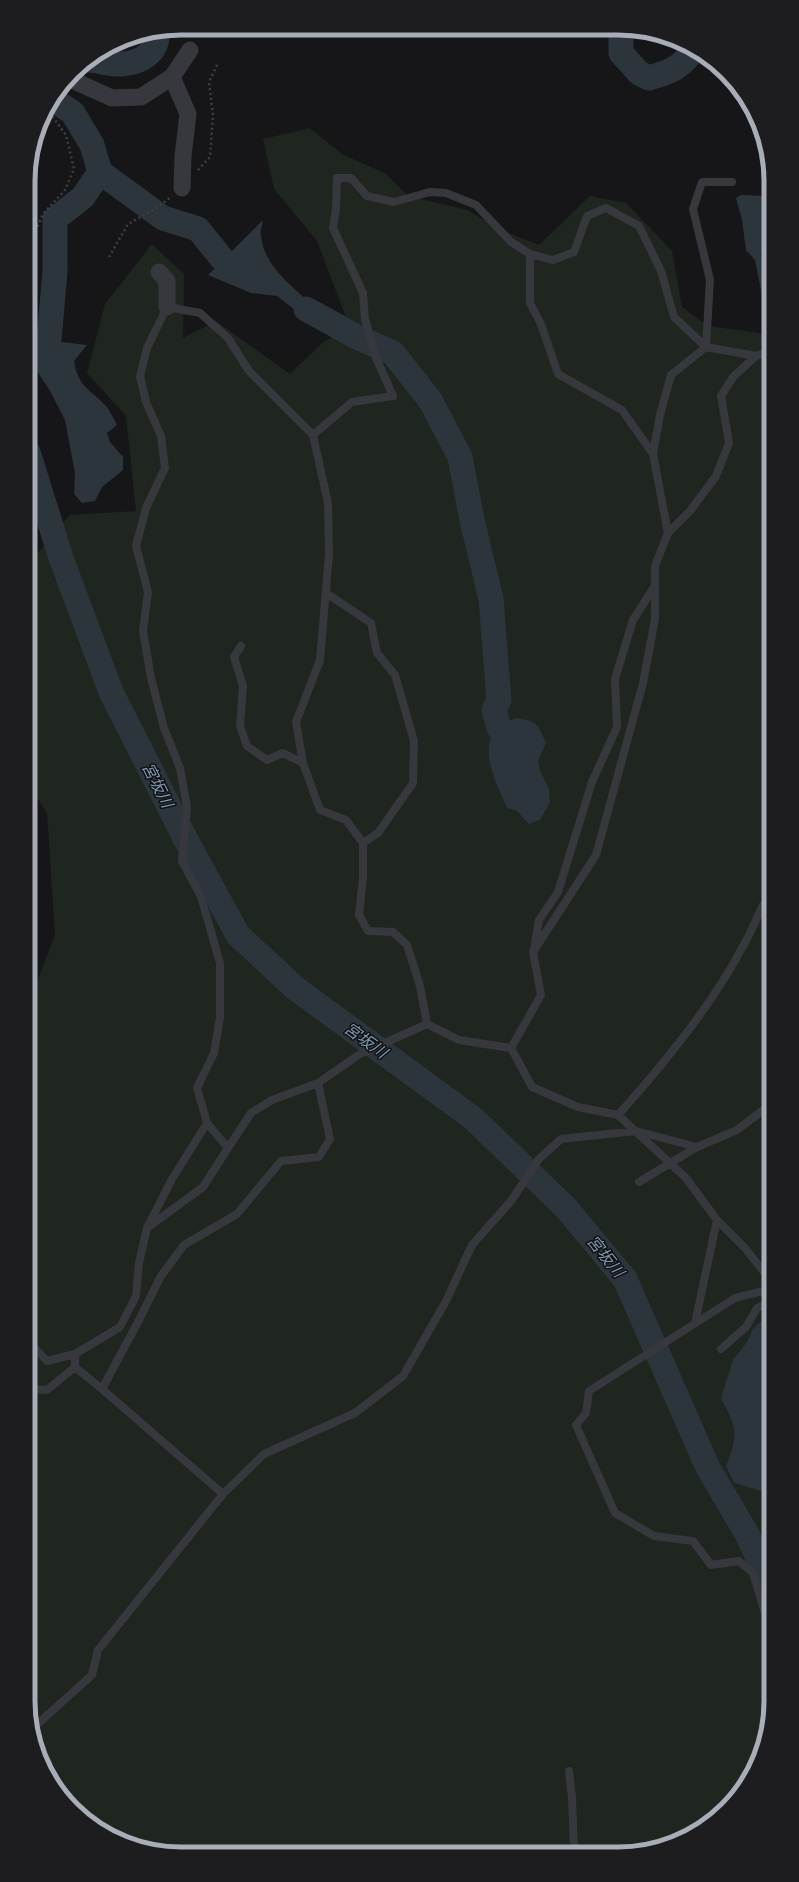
<svg xmlns="http://www.w3.org/2000/svg" width="799" height="1882" font-family="Mulish,'Noto Sans JP',sans-serif">
<style>
.green{fill:#1e261f}
.water{fill:#2c353c}
.lines{fill:none;stroke-linecap:round;stroke-linejoin:round}
.river{stroke:#2c353c;stroke-width:25}
.path{stroke:#3d3f44;stroke-width:2.5;stroke-dasharray:2 3;stroke-linecap:butt}
.lane{stroke:#37383d;stroke-width:8}
.street{stroke:#37383d;stroke-width:17}
.labels{text-anchor:middle;dominant-baseline:central;stroke-width:3;stroke-linejoin:round;paint-order:stroke}
.water-label{font-size:16px;font-style:italic;fill:#7f9bb3;stroke:#111113}
.rim{fill:none;stroke:#a8adb8;stroke-width:5}
</style>
<rect width="100%" height="100%" fill="#161618"/>
<path class="green" d="M310 128 342 154 386 174 408 196 468 210 496 228 539 245 590 196 626 203 672 251 682 307 708 326 768 334 771 331V1711L759 1759 739 1794 703 1828 658 1849 151 1851 113 1838 80 1816 49 1778 33 1741 28 1701V1006L55 934 47 813 28 784V564L70 515 136 511 126 416 87 373 105 304 152 244 184 274 183 338 216 321 290 374 323 342 350 328 317 241 274 189 263 139Z"/>
<path class="water" d="M741 195 771 196V242L761 254 770 291 771 331 764 305 755 260 746 250 742 220 736 198Z
M263 220C262 225 260 231 261 236 264 265 289 284 309 302L306 309 295 310 277 296 251 293 208 275Z
M28 338 87 345 74 361C78 387 90 389 106 406 110 411 114 419 117 425L107 433 110 442 123 457V470L102 487 95 501 82 503 74 494 75 473 65 420 49 389 28 358Z
M516 718C537 721 537 723 546 743L538 761 540 771 549 789 550 802 540 820 529 824 517 811 507 808C498 786 479 753 495 731 500 724 509 721 516 718Z
M771 1315V1500L761 1491 734 1483 726 1466C739 1433 737 1429 721 1398L733 1360 747 1342 753 1329 767 1316Z"/>
<g class="lines">
<path class="river" d="M621 31V53L639 73 649 78C670 72 681 68 694 49
M90 60C100 61 112 65 122 64 140 63 158 53 157 33
M54 100 73 113 92 145 100 172 163 218 198 229 223 260
M306 309 357 337 393 353 430 400 460 457 472 520 491 599 499 700 494 710 499 728
M49 340 55 271V219L83 197 100 172
M28 452 61 558 111 692 186 840 238 935 295 988 474 1119 566 1208 625 1279 708 1468 747 1534 771 1586"/>
<path class="path" d="M198 170 210 157 213 116 209 82 218 63
M109 257 128 224 158 207 172 196
M28 260 32 239 43 214 65 190 74 169 66 135 47 109"/>
<path class="lane" d="M530 254 553 260 574 252 587 216 606 208 639 226 661 271 674 317 706 347 756 356 771 351
M313 435 352 402 393 396 376 358 365 319 363 293 333 228 336 209 337 178H351L367 196 394 202 430 192 446 193 476 205 511 242 530 254V303L541 324 558 374 622 410 653 454 668 533 655 566V619L643 683 596 855 533 952 541 995 511 1048
M653 454 660 415 671 375 706 347 710 280 693 209 702 182H732
M668 533 690 511 716 476 729 443 721 396 733 377 756 356
M326 593 371 623 377 653 395 675 414 741 413 783 378 833 363 843
M241 646 234 657 243 686 240 726 247 746 267 760 283 753 303 763
M534 949 539 920 558 892 592 782 617 727 615 679 633 620 654 587
M318 1083 360 1054 427 1024
M618 1115C663 1065 712 1006 743 946 751 933 756 919 763 905L771 902
M697 1147 737 1130 771 1104
M148 1226 172 1179 207 1123
M695 1323 717 1220
M28 1341 47 1361 75 1354
M721 1349 746 1327 757 1308 771 1303
M75 1367 102 1389 139 1320 161 1276 184 1245 237 1214 281 1161 319 1157 330 1139 318 1083 272 1100 251 1113 228 1148
M28 1389 47 1390 75 1367V1354L120 1327 136 1296 139 1263 147 1228 203 1187 228 1148 207 1123 197 1088 214 1053 220 1017V963L201 897 182 861 187 807 180 768 164 728 151 678 143 631 148 592 136 546 146 508 165 468 161 436 146 402 140 376 147 348 167 307 200 313 228 338 249 371 313 435 328 503 329 554 320 660 296 722 303 763 320 810 346 820 363 843V878L359 915 368 931 393 932 407 945 420 986 427 1024 459 1040 511 1048 532 1087 578 1107 618 1115 686 1178 717 1220 745 1248 771 1281
M223 1494 264 1454 355 1413 403 1376 446 1301 472 1245 511 1201 539 1159 561 1139 636 1131 697 1147 639 1182
M771 1633 753 1573 739 1561 711 1565 693 1541 654 1536 615 1513 576 1425 586 1413 589 1391 735 1298 771 1289
M32 1729 92 1675 98 1650 223 1494 102 1389
M569 1771 572 1798 574 1849"/>
<path class="street" d="M172 77 190 50
M70 79 112 98 141 97 172 77 188 114 183 156 182 188
M159 272 167 281V307"/>
</g>
<g class="labels">
<g class="water-label">
<text transform="translate(158 785) rotate(63)">宮坂川</text>
<text transform="translate(366 1040) rotate(36)">宮坂川</text>
<text transform="translate(606 1256) rotate(51)">宮坂川</text>
</g>
</g>
<path d="M0 0H799V1882H0ZM181 35H618A146 146 0 0 1 764 181V1701A146 146 0 0 1 618 1847H181A146 146 0 0 1 35 1701V181A146 146 0 0 1 181 35Z" fill="#1d1d20" fill-rule="evenodd"/>
<path class="rim" d="M181 35H618A146 146 0 0 1 764 181V1701A146 146 0 0 1 618 1847H181A146 146 0 0 1 35 1701V181A146 146 0 0 1 181 35Z"/>
</svg>
